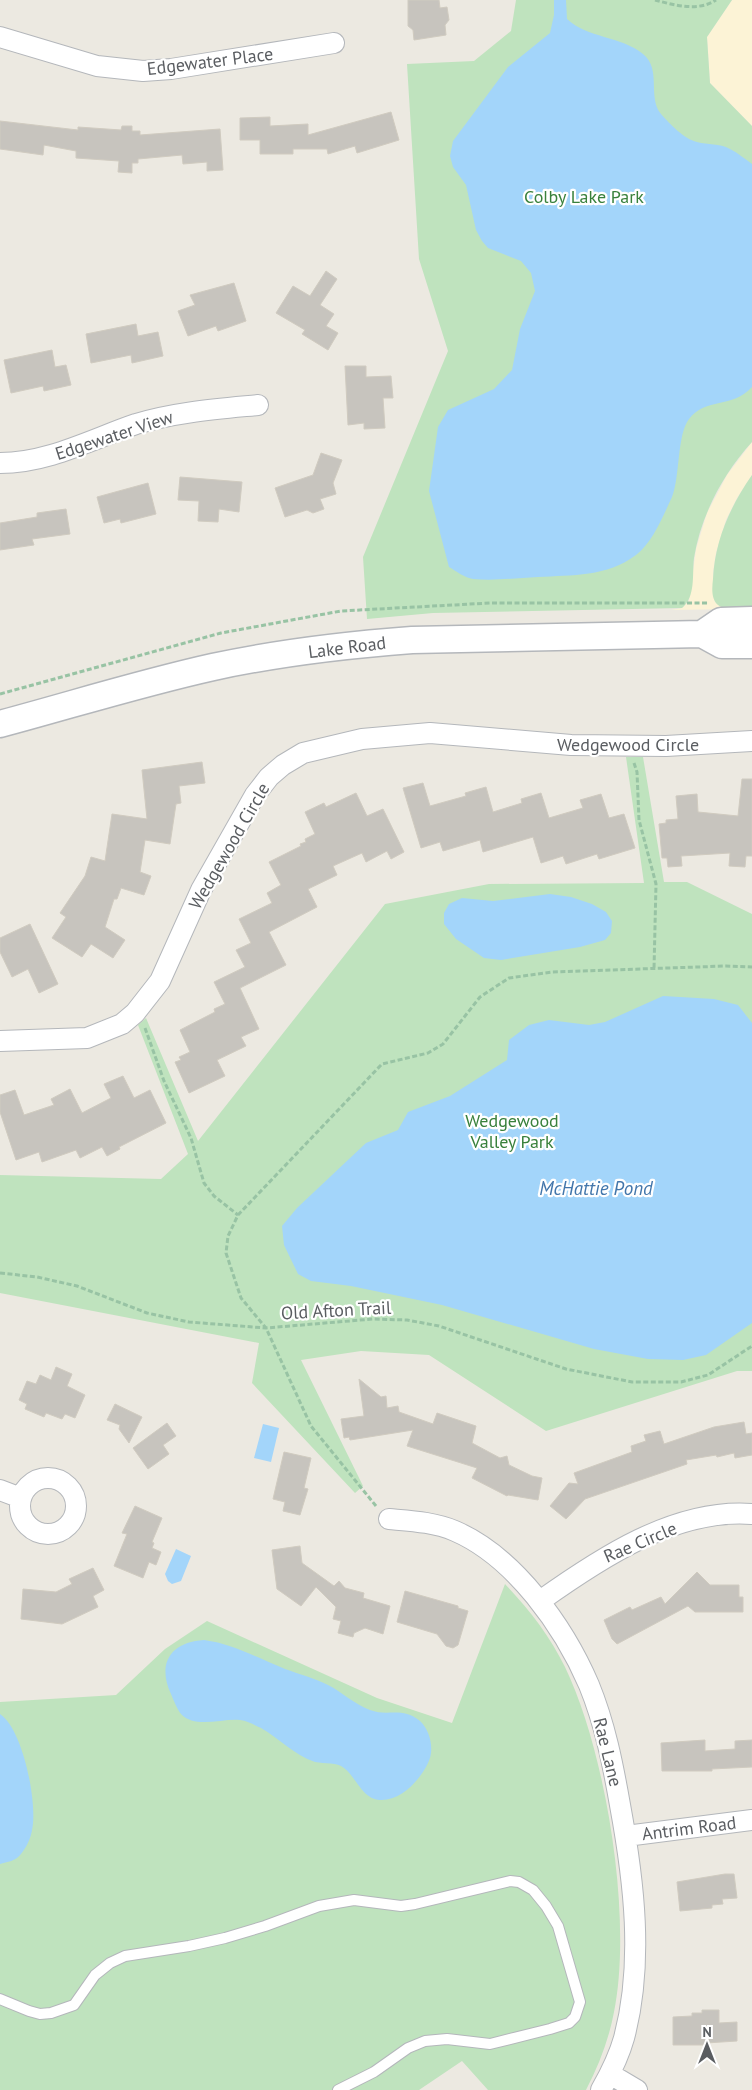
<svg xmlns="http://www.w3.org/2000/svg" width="752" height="2090" font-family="'PT Sans',sans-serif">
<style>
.commercial{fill:#fcf3d6}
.green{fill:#bfe3be}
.water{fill:#a3d5fa}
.building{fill:#c7c4be;stroke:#d0cbc0}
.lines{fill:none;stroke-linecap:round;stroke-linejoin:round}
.service-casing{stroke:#b4b7bb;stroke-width:12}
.minor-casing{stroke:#b4b7bb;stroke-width:22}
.tertiary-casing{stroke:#b4b7bb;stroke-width:29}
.path{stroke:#98c3a4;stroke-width:3;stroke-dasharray:5 2.5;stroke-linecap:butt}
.service{stroke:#fff;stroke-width:10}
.minor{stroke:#fff;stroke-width:20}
.tertiary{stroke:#fff;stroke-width:26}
.labels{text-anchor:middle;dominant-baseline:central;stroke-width:4.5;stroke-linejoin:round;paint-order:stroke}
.street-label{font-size:18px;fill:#5a5d61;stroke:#fff}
.park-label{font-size:18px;fill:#39813c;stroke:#fff}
.water-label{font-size:19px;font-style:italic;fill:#4276ab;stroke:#fff}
</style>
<rect width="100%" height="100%" fill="#ece9e1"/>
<path class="commercial" d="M732 0H752V126L710 83 707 37Z
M752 442V475L737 498 726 520 716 553 713 573 714 600 716 603 735 609 671 610 682 608 689 601 696 549 707 513 727 475Z"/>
<path class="green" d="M516 0H732L707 37 710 83 752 126V442C723 474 701 515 694 558 692 574 696 597 682 608L433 613 367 619 363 557 448 351 419 259 407 64 474 61 511 31Z
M752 475V609C742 608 726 611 718 605 711 599 712 588 713 579 715 540 730 507 752 475Z
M626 757H643L664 882H687L752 914V1371H737L546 1431 429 1355 361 1351 301 1360 363 1486 355 1493 252 1383 259 1343 0 1293V1175L161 1179 188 1154 138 1025 146 1018 198 1141 385 904 489 884 644 883Z
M505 1584C529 1609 550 1636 565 1667 606 1752 633 1918 614 2012 609 2039 599 2065 586 2090H488L462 2061 419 2090H0V1702L116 1695 165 1649 207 1621 377 1698 452 1723Z"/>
<path class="water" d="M554 0H566L567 19C587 38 621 36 643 54 662 69 647 97 661 114 670 124 684 139 697 142 708 145 719 143 730 149 738 153 745 159 752 164V387C732 409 706 397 689 419 677 434 680 478 672 497 663 516 653 542 636 555 607 577 572 575 538 577 516 578 495 581 473 579 465 578 456 571 449 567L429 491 438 427 448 410 494 389 512 370 520 329 535 291 531 273 521 261 488 248 482 241 476 230 466 185 453 167 450 156 453 141 508 67 550 33 554 15Z
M550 894 571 897 592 904 606 912 612 921 611 933 605 940 580 947 501 960 484 958 456 939 444 924V913L449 904 462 898 493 901Z
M663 996 714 999 738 1005 752 1023V1323L706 1355 683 1360 648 1359 594 1349 442 1305 351 1286 311 1281 298 1274 284 1245 282 1226 297 1208 366 1143 398 1130 408 1112 450 1096 507 1060 509 1040 529 1025 549 1020 589 1025 605 1022Z
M263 1424 279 1428 271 1462 254 1458Z
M176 1549 191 1556 181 1581 172 1584 168 1581 165 1574Z
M204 1640C234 1644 257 1658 285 1669 299 1674 314 1678 328 1685 342 1692 354 1704 370 1710 388 1717 402 1706 420 1721 430 1730 435 1750 428 1763 420 1780 401 1801 380 1800 362 1799 357 1778 344 1768 337 1762 325 1764 315 1762 294 1755 280 1739 261 1728 254 1725 248 1721 240 1720 223 1718 195 1729 181 1714 177 1709 174 1701 171 1694 157 1664 170 1642 204 1640Z
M0 1714C23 1729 38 1804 32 1830 31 1838 26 1848 21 1854 16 1861 7 1862 0 1864Z"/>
<path class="building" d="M408 0H439L440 8 447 7 449 20 445 25 446 35 414 40 413 30 408 26Z
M391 112 399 140 357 153 355 146 328 154 327 149H293V154H260V140H240V118L270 117V126L308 124V135Z
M0 121 78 130V127L121 130 122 126H132V131H140V135L220 129 223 170 207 171V162L183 164 182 155 138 159V163H132V173L118 172 119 161 76 158V151L44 145 43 155 0 149Z
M326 271 337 279 320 305 334 314 326 326 338 333 328 350 302 334 305 330 276 313 293 286 310 296Z
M234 283 246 321 218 331 216 326 188 336 178 311 195 305 190 295Z
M136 324 138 336 158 332 163 356 132 363 131 355 91 363 86 334Z
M52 350 55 367 66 365 71 385 44 391 43 386 11 393 4 360Z
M345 366H366V377L391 376 393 398H383L385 428 364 429V423L348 425Z
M321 453 342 460 333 483 336 494 320 499 324 509 313 513 307 510 285 517 275 488 313 475Z
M180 477 242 482 239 512 219 509 218 522 198 521 199 501 178 500Z
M148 483 156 514 121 523 120 519 104 523 97 497Z
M66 509 70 534 32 539 34 545 0 550V523L37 517V513Z
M202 762 205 783 179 786 181 803 176 804 170 844 145 840 140 872 151 876 144 895 121 888 117 899H114L105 927 125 940 113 958 91 944 82 957 52 938 66 917 60 913 85 876 91 857 105 861 112 814 147 819 142 770Z
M742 779H752V856H746L745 867 729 866 730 853 681 856 682 866 668 867 667 858H662L659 824 666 823V820L678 819 676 796 697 794 698 812 738 816Z
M423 783 430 806 466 796 465 793 486 787 493 812 522 803 521 799 541 793 549 818 583 808 580 800 601 794 609 818 624 814 635 848 599 859 597 854 566 864 563 856 541 863 533 837 483 852 480 840 443 851 440 842 421 848 403 788Z
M356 793 367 816 383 809 404 852 391 859 387 851 366 862 362 853 333 866 337 875 308 889 317 907 269 932 286 965 240 988 259 1029 241 1037 246 1046 217 1060 225 1076 189 1093 175 1062 181 1060 179 1057 190 1052 180 1030 215 1012 214 1009 225 1004 214 982 245 967 236 950 251 943 239 919 272 903 267 893 281 885 269 862 301 846 300 844 306 842 305 839 315 834 305 812 324 803 326 807Z
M30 924 58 984 39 993 28 969 12 977 0 952V938Z
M123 1076 134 1098 150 1090 166 1123 119 1147 120 1149 107 1156 102 1147 80 1158 76 1150 42 1162 39 1152 16 1160 0 1112V1095L15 1090 24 1115 54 1105 51 1099 70 1089 82 1113 111 1098 104 1084Z
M56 1367 72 1374 67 1386 85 1395 75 1418 65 1414 62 1419 46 1413 44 1417 25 1409 27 1404 19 1400 27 1381 36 1384 40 1375 51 1380Z
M359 1379 381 1397 386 1396 387 1408 398 1406 399 1412 433 1424 437 1413 476 1426 472 1443 500 1458 507 1456 509 1465 532 1476 542 1478 538 1500 508 1495 507 1496 472 1478 477 1468 407 1446 413 1430 350 1440 349 1437 344 1438 341 1419 364 1416Z
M115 1404 142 1417 129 1443 119 1429 120 1425 107 1420Z
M744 1422 746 1434 752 1433V1455L735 1458 734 1453 717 1457 716 1455 686 1460 687 1464 585 1499 566 1519 550 1506 569 1483 578 1484 574 1473 632 1452 631 1446 646 1441 644 1435 660 1431 664 1444 714 1427Z
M167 1423 176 1436 163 1445 169 1454 148 1469 133 1448Z
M284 1452 311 1458 304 1488 308 1489 300 1515 283 1511 285 1502 273 1499Z
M135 1506 162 1518 152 1542 154 1543 152 1548 161 1552 156 1565 149 1562 143 1578 114 1566 127 1534 122 1533Z
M300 1546 302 1563 334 1586 339 1581 345 1588 364 1593 363 1598 390 1606 383 1634 365 1628 354 1633 353 1637 338 1633 341 1621 333 1619 336 1607 316 1587 301 1606 277 1589 272 1550Z
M93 1568 104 1590 93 1596 98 1607 62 1624 21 1619 23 1589 56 1592 72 1584 69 1579Z
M697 1572 710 1585H739V1597H743V1612H695L688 1606 617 1644 612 1639 604 1620 630 1607 632 1610 661 1597 665 1604Z
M405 1591 458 1606V1608L468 1611 458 1645 453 1648 446 1646 437 1634 397 1622Z
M705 1740V1751L735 1749V1741L752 1740V1767L712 1769V1771H662L661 1743Z
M725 1874H734L737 1898 722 1899 723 1904 712 1905V1908L680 1911 677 1882Z
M702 2010H719V2023L737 2022V2041L706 2043V2045H673V2017L692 2016V2013H702Z"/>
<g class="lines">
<g class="service-casing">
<path id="service" d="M0 1999 29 2011 40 2014 51 2013 74 2005 95 1975 110 1963 125 1956 189 1946 225 1938 265 1926 319 1906 354 1900 401 1906 415 1904 510 1881 519 1882 533 1890 546 1906 558 1926 580 2002 575 2017 569 2023 550 2029 490 2044 447 2039 425 2041 408 2048 374 2072 338 2090"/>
</g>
<g class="minor-casing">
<path id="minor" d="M0 37 97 66 143 71 171 69 334 43
M0 463C48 463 92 439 136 424 176 412 217 409 258 405
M0 1041 87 1038 122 1024 135 1013 160 981 201 890 255 795 269 777 283 765 303 753 362 739 430 733 571 745 666 746 752 741
M20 1506a28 28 0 1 1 56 0a28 28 0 1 1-56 0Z
M0 1490 21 1498
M389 1519C411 1521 434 1522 455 1531 515 1557 564 1627 589 1685 605 1724 613 1765 620 1805 634 1881 644 1963 624 2038 619 2056 610 2074 601 2090
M540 1601C599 1559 675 1508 752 1514
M626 1836 752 1820
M610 2074 637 2090"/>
</g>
<g class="tertiary-casing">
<path id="tertiary" d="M702 634 721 621 752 620
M0 724C71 705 141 683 213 667 278 653 345 645 412 640L702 634 722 645H752"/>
</g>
<path class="path" d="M655 0C674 5 698 12 716 0
M0 694 221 633 341 611 490 603H709
M634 763 637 772 639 820 656 884 654 969
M145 1028 164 1081 191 1138 204 1183 214 1196 238 1215
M0 1273 37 1277 77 1286 147 1313 189 1322 266 1328 373 1319 407 1320 439 1326 566 1369 632 1382H681L708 1375 752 1346
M376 1506 311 1426 266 1328 241 1298 226 1253 228 1236 238 1215 382 1064 428 1053 443 1044 480 997 509 978 552 972 726 966 752 967"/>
<use href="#service" class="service"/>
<use href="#minor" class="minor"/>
<use href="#tertiary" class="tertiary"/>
</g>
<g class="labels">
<g class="street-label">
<text transform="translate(210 61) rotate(-7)">Edgewater Place</text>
<text transform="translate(114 435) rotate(-18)">Edgewater View</text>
<text transform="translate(347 647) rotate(-7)">Lake Road</text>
<text x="628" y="744">Wedgewood Circle</text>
<text transform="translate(229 846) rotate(-60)">Wedgewood Circle</text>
<text transform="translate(336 1310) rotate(-3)">Old Afton Trail</text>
<text transform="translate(640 1542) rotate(-23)">Rae Circle</text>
<text transform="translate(608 1752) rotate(76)">Rae Lane</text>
<text transform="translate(689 1828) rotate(-7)">Antrim Road</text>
</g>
<g class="park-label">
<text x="584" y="196">Colby Lake Park</text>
<text x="512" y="1120">Wedgewood<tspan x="512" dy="21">Valley Park</tspan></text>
</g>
<g class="water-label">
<text x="596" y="1188">McHattie Pond</text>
</g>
</g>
<g transform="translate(707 2045)" stroke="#ffffff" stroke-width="4" paint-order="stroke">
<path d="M0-4L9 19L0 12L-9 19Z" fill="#5a5d61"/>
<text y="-8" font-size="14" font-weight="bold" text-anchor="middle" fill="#5a5d61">N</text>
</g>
</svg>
